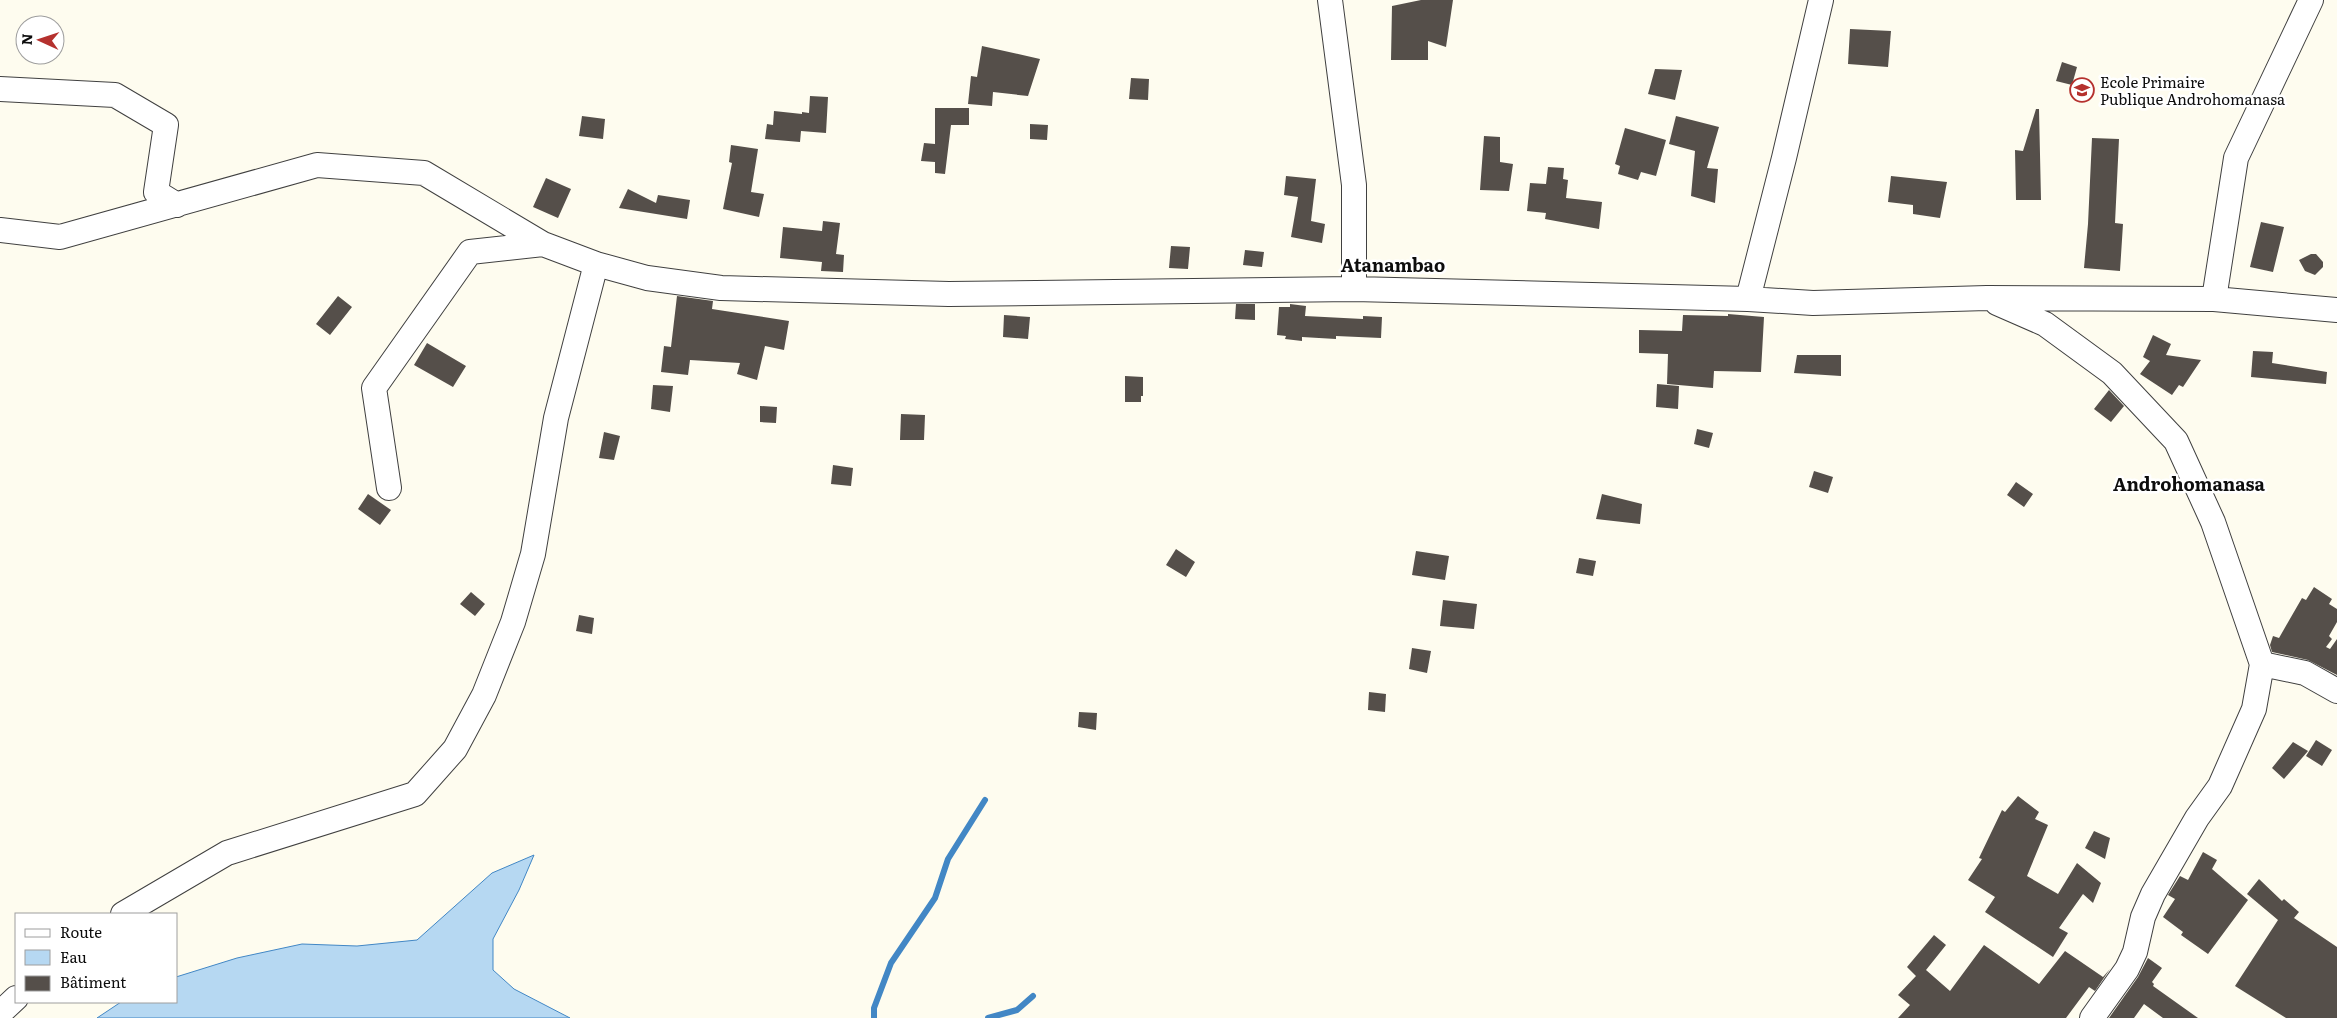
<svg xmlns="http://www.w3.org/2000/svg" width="2337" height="1018" font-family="Literata,serif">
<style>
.water{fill:#b6d8f2;stroke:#4287c5}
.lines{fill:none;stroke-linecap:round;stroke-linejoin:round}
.stream{stroke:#4287c5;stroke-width:6}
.building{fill:#554f4a}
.minor-casing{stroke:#404040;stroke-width:26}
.minor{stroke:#fff;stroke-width:24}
.labels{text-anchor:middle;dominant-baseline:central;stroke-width:5;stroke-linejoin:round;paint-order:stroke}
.poi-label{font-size:15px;fill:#0d0d0d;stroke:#fff;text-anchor:start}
.quarter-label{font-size:18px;font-weight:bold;fill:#0d0d0d;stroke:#fff}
</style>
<rect width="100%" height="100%" fill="#fefcef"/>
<path class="water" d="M534 855 519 890 493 939V970L514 989 570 1018H97L121 1002H176V977L237 958 302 944 357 946 417 940 492 873Z"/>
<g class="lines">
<path class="stream" d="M874 1018V1008L891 963 935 898 948 859 985 800
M988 1018 1017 1010 1033 996"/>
</g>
<path class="building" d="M1421 0H1453L1446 47 1428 41V60H1391L1392 6Z
M1850 29 1891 31 1888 67 1848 64Z
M982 46 1040 59 1028 96 993 92 992 106 968 104 971 76 977 77Z
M2062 62 2077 67 2072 85 2056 81Z
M1655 69 1682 70 1675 100 1648 94Z
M1131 78 1149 79 1148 100 1129 99Z
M810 96 828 97 826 133 801 131 800 142 765 139 767 124 773 125 774 111 802 114V112L809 113Z
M935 108H969V125H951L945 174 935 173V162L921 161 924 143 935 144Z
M2036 109H2039L2041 200H2016L2015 150 2023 151Z
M582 116 605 119 603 139 579 136Z
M1676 116 1719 127 1707 168 1718 169 1715 203 1691 196 1695 151 1669 144Z
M1030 124 1048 125 1047 140 1030 139Z
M1625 128 1666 140 1656 176 1641 172 1638 180 1618 174 1620 166 1615 164Z
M1484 136 1500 137V162L1513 164 1509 191 1480 190Z
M2092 138 2119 139 2115 223 2123 224 2120 271 2084 268 2088 224Z
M731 145 758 149 751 192 764 194 759 217 723 209 732 163 729 162Z
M1548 167 1564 168 1563 179 1568 180 1566 198 1602 202 1599 229 1545 219 1546 213 1527 211 1530 183 1546 184Z
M1286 176 1316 179 1311 221 1325 224 1322 243 1291 237 1298 197 1284 195Z
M1891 176 1947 182 1940 218 1913 214V205L1888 202Z
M546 178 571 189 558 218 533 207Z
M628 189 656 203 658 195 690 200 687 219 619 208Z
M823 221 840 223 836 254 844 255 843 272 821 271 822 262 780 258 783 227 822 231Z
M2261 222 2284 227 2273 272 2250 267Z
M1171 246 1190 247 1188 269 1169 268Z
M1245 250 1264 252 1262 267 1243 265Z
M2311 254H2316L2323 262V267L2315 275 2305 271 2299 260Z
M338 296 352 307 330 335 316 324Z
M677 296 713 301 712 309 789 321 784 350 765 346 757 380 737 374 740 363 690 360 688 375 661 372 664 346 671 347Z
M1236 304H1255V320L1235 319Z
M1290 304 1306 306 1305 316 1363 319V316L1382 317 1381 338 1336 336V339L1302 337V341L1285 339 1286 336 1277 335 1279 307H1290Z
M1728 314 1764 317 1761 372 1714 371 1713 388 1667 384 1668 354 1639 353V330L1682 331 1683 315 1728 316Z
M1004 315 1030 317 1028 339 1003 337Z
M2153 335 2171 344 2166 355 2201 360 2183 387 2179 385 2172 395 2140 374 2150 361 2143 357Z
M427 343 466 366 453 387 414 365Z
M2253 351 2273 352 2272 363 2327 372 2326 384 2251 377Z
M1797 355H1841V376L1794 373Z
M1125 376 1143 377V396H1141V402H1125Z
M1657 384 1679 386 1678 409 1656 407Z
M653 385 673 386 670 412 651 409Z
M2109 390 2124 406 2111 422 2094 409Z
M760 406 777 407 776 423 760 422Z
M901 414 925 415 924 440H900Z
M1697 429 1713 433 1709 448 1694 444Z
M604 432 620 436 614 460 599 458Z
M833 465 853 468 851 486 831 484Z
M1814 471 1833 477 1828 493 1809 487Z
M2016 482 2033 494 2024 507 2007 495Z
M368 494 391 510 380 525 358 509Z
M1602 494 1642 504 1640 524 1596 519Z
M1176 549 1195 562 1186 577 1166 565Z
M1416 551 1449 556 1445 580 1412 575Z
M1579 558 1596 561 1593 576 1576 573Z
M2314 587 2332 599 2329 604 2337 609V622L2329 636 2332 639 2326 647 2330 649 2337 639V675L2308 660 2272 652 2270 645 2273 636 2279 638 2302 598 2306 600Z
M471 592 485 604 475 616 460 604Z
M1443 600 1477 604 1474 629 1440 626Z
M579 615 594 618 592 634 576 631Z
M1412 648 1431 651 1427 673 1409 669Z
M1369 692 1386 694 1385 712 1368 710Z
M1079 712 1097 713 1096 730 1078 727Z
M2316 740 2332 750 2322 766 2306 756Z
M2293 742 2308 751 2284 779 2272 768Z
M2018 796 2039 812 2035 819 2048 825 2027 876 2058 894 2077 863 2101 883 2093 903 2083 894 2059 928 2068 933 2053 957 1985 912 1995 897 1968 880 1982 859 1979 858 2002 810 2005 812Z
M2094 831 2110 838 2105 859 2085 848Z
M2203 852 2217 860 2212 869 2248 900 2208 954 2181 935 2183 932 2163 917 2175 899 2168 895 2180 876 2188 880Z
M2259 879 2282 901 2284 899 2299 912 2294 918 2337 947V1018H2286L2235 986 2278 920 2247 894Z
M1934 935 1946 945 1926 970 1950 991 1984 945 2039 984 2065 951 2103 977 2110 969 2095 991 2089 987 2066 1018H1898L1910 1005 1898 995 1916 976 1907 967Z
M2148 958 2162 968 2152 982 2154 984 2153 986 2198 1018H2163L2144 1004 2134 1018H2109L2138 977Z"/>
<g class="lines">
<g class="minor-casing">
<path id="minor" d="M1330 0 1354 185V289
M0 89 115 95 166 125 156 192 177 205
M0 230 60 237 317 165 424 173 543 244 596 264
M1748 299 1784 158 1821 0
M2214 299 2236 158 2311 0
M1997 303 2045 324 2112 373 2176 441 2213 522 2262 664 2254 709 2220 786 2197 818 2153 894 2143 917 2135 952 2127 969 2092 1018
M389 488 374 388 470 252 543 244
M2262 664 2305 673 2337 691
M123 914 227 853 415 794 455 749 484 695 513 622 533 554 556 418 596 264 647 278 721 288 949 294 1354 289 1748 299 1813 303 1987 298 2214 299 2337 310
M0 1013 16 998"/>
</g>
<use href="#minor" class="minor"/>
</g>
<defs>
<g id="school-ring" transform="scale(1.25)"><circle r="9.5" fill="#fff" stroke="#b5312e" stroke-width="1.5"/><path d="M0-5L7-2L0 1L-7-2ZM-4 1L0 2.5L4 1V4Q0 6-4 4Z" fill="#b5312e"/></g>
</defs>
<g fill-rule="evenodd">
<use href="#school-ring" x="2082" y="90"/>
</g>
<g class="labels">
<g class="poi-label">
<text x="2100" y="81">Ecole Primaire<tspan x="2100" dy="17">Publique Androhomanasa</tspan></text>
</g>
<g class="quarter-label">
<text x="1393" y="264">Atanambao</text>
<text x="2189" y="483">Androhomanasa</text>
</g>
</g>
<rect x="15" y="913" width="162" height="90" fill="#ffffff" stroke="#9e9e9e"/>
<rect x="25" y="929" width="25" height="8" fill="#ffffff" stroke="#9e9e9e"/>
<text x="60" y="938" font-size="15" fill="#0d0d0d">Route</text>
<rect x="25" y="950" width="25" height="15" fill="#b6d8f2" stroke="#9e9e9e"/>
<text x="60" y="963" font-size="15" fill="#0d0d0d">Eau</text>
<rect x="25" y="976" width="25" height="15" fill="#554f4a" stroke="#9e9e9e"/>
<text x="60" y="988" font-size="15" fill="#0d0d0d">Bâtiment</text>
<g transform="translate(40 40) rotate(273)"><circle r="24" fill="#ffffff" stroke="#9e9e9e"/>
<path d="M0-4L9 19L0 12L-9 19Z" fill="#b5312e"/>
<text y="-8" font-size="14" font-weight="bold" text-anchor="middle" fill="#0d0d0d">N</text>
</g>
</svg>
